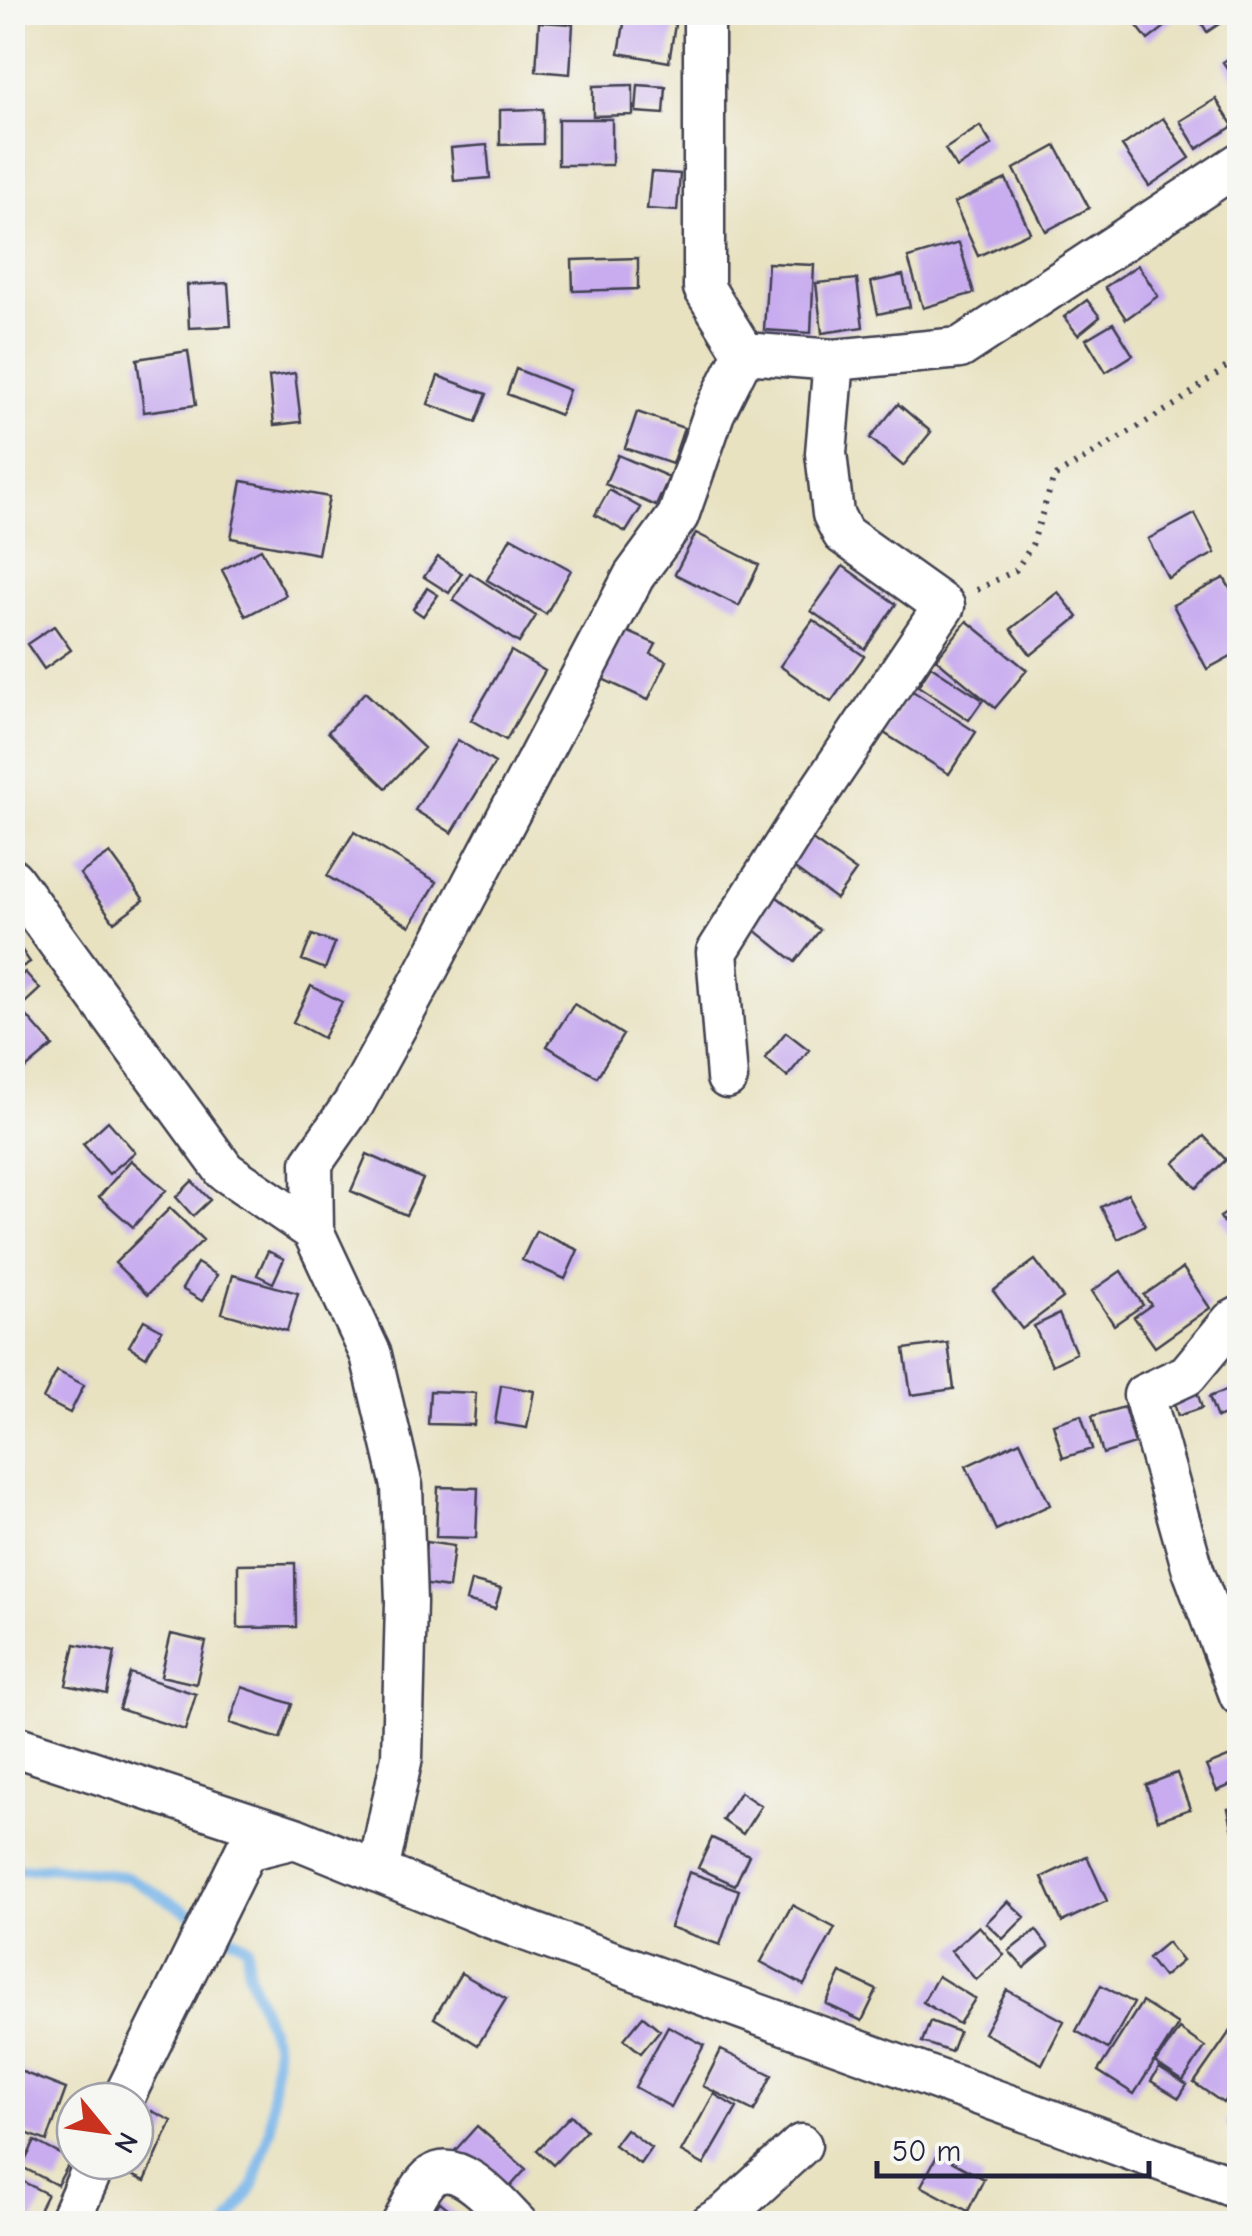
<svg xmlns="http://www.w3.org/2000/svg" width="1252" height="2236" font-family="'Comic Neue',sans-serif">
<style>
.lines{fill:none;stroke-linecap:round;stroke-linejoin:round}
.stream{stroke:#77b4e9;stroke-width:11}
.building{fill:#c8acef}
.minor-casing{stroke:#403f4f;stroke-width:45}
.path{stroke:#403f4f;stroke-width:6;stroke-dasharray:2.5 8;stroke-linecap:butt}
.minor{stroke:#fff;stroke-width:40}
</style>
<rect width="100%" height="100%" fill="#f6f6f2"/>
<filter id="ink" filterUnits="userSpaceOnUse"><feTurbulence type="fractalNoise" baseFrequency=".01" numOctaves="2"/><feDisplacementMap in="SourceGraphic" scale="20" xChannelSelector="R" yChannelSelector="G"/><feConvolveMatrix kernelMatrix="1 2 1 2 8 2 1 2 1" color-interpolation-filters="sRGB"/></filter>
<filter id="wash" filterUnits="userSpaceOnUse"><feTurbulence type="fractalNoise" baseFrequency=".0048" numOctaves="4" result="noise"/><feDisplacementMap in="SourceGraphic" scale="40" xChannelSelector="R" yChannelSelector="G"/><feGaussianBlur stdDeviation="2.25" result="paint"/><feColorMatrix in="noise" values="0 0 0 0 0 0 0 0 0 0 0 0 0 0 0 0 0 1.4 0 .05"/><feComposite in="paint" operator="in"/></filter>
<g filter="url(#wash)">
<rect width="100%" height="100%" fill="#e8e2c1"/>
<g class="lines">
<path class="stream" d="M12 1870 52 1867 128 1877 247 1946 248 1972 276 2045 270 2129 254 2184 229 2224"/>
</g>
<g id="blocks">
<path class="building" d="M626 12H677L669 62 619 53Z
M1146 12H1177L1179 16 1148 40 1134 22Z
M1195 12H1237L1207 32Z
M539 22 573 24 570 74 536 71Z
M1240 51V87L1223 62Z
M633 85V115L593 116V86Z
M638 85 666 87 664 114 636 112Z
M1216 99 1233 126 1197 149 1180 121Z
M543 109V144L500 145V110Z
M1163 118 1190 158 1149 186 1122 146Z
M558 119H612V165H558Z
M980 126 992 145 957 168 945 149Z
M487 145 490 178 454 181 451 148Z
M1056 146 1089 208 1046 231 1014 169Z
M651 172 680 174 677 211 647 209Z
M1006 179 1030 232 978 256 954 203Z
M959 243 974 293 923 308 908 258Z
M638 258V289L573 291 572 260Z
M768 263 814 265 811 333 764 330Z
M1138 265 1158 296 1126 319 1105 287Z
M903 275 910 307 878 314 871 282Z
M857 279 863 327 822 333 816 283Z
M228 283 231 326 189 328 187 285Z
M1087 300 1100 317 1078 335 1064 317Z
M1113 323 1133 355 1106 372 1086 339Z
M188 351 196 405 144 412 137 359Z
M516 369 569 390 560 415 507 394Z
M295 373 301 422 274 425 269 377Z
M438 376 487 394 476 422 428 404Z
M898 404 931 432 903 466 870 438Z
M637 412 684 428 672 464 625 448Z
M618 455 669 477 656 506 605 484Z
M242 481 329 497 318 554 231 538Z
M609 490 641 508 626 532 595 515Z
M1195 514 1215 553 1168 578 1148 539Z
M696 533 759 565 739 606 675 574Z
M511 537 571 570 546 614 487 580Z
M261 549 286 595 246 616 222 570Z
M438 557 462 573 449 593 424 577Z
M843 566 896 604 865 649 811 611Z
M470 573 536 616 519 643 453 600Z
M1224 578 1240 605V651L1207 669 1173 605Z
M427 588 438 595 423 616 413 609Z
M1058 592 1078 617 1031 655 1011 629Z
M813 620 864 656 831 702 780 666Z
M967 621 1027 670 995 708 936 659Z
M54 626 71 650 44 669 27 644Z
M622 629 656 644 651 654 667 661 648 700 600 678Z
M511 651 545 671 506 740 471 720Z
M931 666 983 700 969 720 918 686Z
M911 690 976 732 949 774 884 733Z
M365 692 424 748 386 788 328 732Z
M458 740 495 763 452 833 415 810Z
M354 832 437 882 410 926 327 876Z
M801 832 856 871 836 899 781 859Z
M110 853 144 900 114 922 80 874Z
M764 887 820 930 795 962 740 918Z
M312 935 335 943 325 969 302 960Z
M12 936 30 962 12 973Z
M25 972 40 989 12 1015V984Z
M311 986 342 1002 323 1038 293 1022Z
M574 1004 623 1035 597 1077 547 1046Z
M25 1014 53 1046 22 1072 12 1062V1025Z
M786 1032 809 1050 787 1077 765 1058Z
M108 1121 135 1152 109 1174 83 1144Z
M1204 1136 1226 1160 1196 1188 1174 1163Z
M367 1154 423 1179 406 1215 351 1191Z
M131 1160 166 1190 133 1227 99 1197Z
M192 1181 210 1200 193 1216 176 1197Z
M1128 1193 1145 1225 1118 1239 1101 1207Z
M1240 1204V1247L1220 1217Z
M170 1208 203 1240 147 1295 115 1263Z
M536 1231 578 1250 565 1279 522 1260Z
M268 1251 284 1259 273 1283 257 1275Z
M1035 1260 1063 1298 1022 1329 993 1291Z
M197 1263 217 1275 202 1301 182 1289Z
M1183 1268 1210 1308 1155 1347 1134 1317 1151 1305 1144 1295Z
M1121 1271 1143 1305 1114 1325 1092 1291Z
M233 1275 298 1293 287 1331 222 1313Z
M1059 1314 1076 1353 1052 1365 1034 1326Z
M144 1320 162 1330 146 1357 129 1346Z
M948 1343 954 1389 911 1395 904 1349Z
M57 1371 84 1385 70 1413 43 1399Z
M501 1385 534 1391 527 1428 495 1423Z
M1195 1385 1202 1408 1178 1416 1171 1393Z
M1240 1385V1409L1217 1418 1209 1397Z
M430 1391 476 1393 474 1425 428 1424Z
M1124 1407 1135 1444 1103 1454 1092 1416Z
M1081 1415 1092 1449 1063 1458 1053 1424Z
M1020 1441 1050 1505 996 1530 966 1466Z
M438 1487 478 1488 476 1538 436 1537Z
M426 1542 454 1546 449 1588 421 1584Z
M295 1563 296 1627 238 1628V1564Z
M471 1581 501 1589 495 1609 466 1601Z
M12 1623 19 1624 16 1675 12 1674Z
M171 1634 206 1642 196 1684 161 1676Z
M75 1644 115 1652 107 1694 66 1685Z
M130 1673 196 1694 185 1730 119 1709Z
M242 1687 292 1704 280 1739 230 1723Z
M1240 1752V1781L1217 1791 1206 1766Z
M1177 1773 1190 1809 1158 1820 1146 1785Z
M740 1792 761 1806 743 1834 722 1820Z
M1240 1806V1835L1234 1836 1228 1809Z
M712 1838 749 1855 735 1885 698 1868Z
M1087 1856 1107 1901 1062 1922 1042 1877Z
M689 1872 739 1890 720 1945 670 1927Z
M1008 1901 1025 1917 1003 1939 986 1923Z
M792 1905 835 1928 804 1985 761 1962Z
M979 1926 1004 1955 976 1980 951 1951Z
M1036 1930 1049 1947 1024 1968 1009 1951Z
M1167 1942 1182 1961 1163 1977 1148 1958Z
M461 1973 506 1999 478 2045 434 2018Z
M841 1973 877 1990 862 2021 826 2004Z
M938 1976 975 1999 959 2024 923 2002Z
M1101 1985 1134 2003 1108 2049 1076 2031Z
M1007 1990 1064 2021 1042 2064 984 2033Z
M1142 2002 1178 2025 1134 2094 1098 2071Z
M643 2016 660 2030 641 2053 624 2039Z
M930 2021 959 2032 951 2052 922 2042Z
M668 2026 704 2045 671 2107 635 2087Z
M1179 2029 1205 2047 1183 2081 1156 2063Z
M1231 2030 1240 2036V2078L1223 2103 1194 2083Z
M721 2050 772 2075 754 2111 703 2086Z
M12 2068 66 2089 47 2141 12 2128Z
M1159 2068 1187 2085 1179 2098 1151 2081Z
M714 2094 737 2108 704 2165 681 2152Z
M1240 2100V2132L1225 2122Z
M152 2111 172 2121 145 2181 124 2172 129 2161H135V2148Z
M571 2115 586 2130 553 2165 537 2150Z
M477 2126 526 2169 501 2197 451 2155Z
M626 2129 651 2148 640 2164 614 2145Z
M35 2141 71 2160 57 2185 22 2167Z
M938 2154 984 2179 968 2211 921 2186Z
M12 2176 47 2194 32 2224H21L12 2219Z
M440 2202 468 2224H423Z"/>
</g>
</g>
<g filter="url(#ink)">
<use href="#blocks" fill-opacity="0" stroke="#403f4f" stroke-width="2.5"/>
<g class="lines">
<g class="minor-casing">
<path id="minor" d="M704 12V288L744 353
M12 879 225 1171 313 1231 371 1355 402 1486 406 1602 402 1757 378 1872
M727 1078 717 952 795 828 944 606 843 534 833 514 826 453 834 360
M313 1231 312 1163 354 1103 426 972 634 576 678 516 714 413 744 353 834 360 960 348 1240 163
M1240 1317 1231 1322 1187 1375 1144 1395 1193 1570 1240 1695
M12 1745 295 1838 489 1917 1240 2189
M122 2101 246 1850 295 1838
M68 2224 96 2161
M402 2224C410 2210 419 2186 432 2176 459 2157 499 2206 517 2224
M710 2224 726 2214 801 2145"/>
</g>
<path class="path" d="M977 590 1016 570 1032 545 1054 477 1176 404 1240 357"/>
<use href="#minor" class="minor"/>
</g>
</g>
<rect width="1252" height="2236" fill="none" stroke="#f6f6f2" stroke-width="50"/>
<g transform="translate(105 2131) rotate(119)"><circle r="48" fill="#f6f6f2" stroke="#a1a1a9" stroke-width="2.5"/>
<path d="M0-8L18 38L0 25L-18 38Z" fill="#c8321e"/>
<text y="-15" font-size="28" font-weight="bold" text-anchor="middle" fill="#22223b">N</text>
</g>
<path d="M877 2161v15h272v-15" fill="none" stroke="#22223b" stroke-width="5"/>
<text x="892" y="2161" font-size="30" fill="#22223b" stroke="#f6f6f2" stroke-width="8" paint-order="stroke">50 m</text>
</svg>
